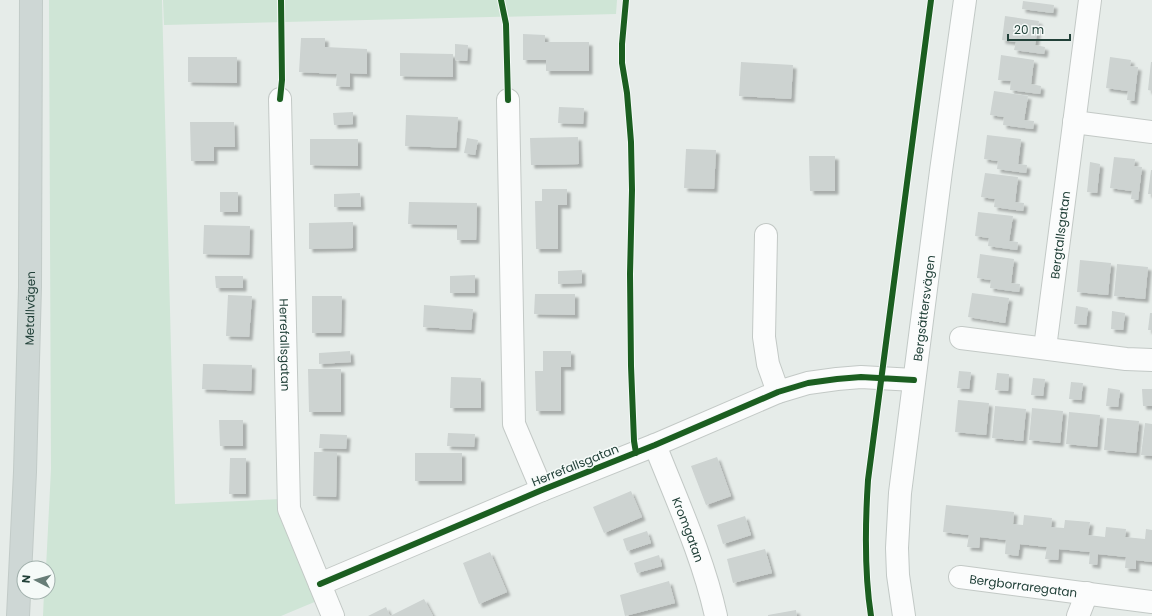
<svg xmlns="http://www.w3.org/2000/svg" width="1152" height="616" font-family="Poppins,sans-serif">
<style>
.green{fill:#cfe5d6}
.building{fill:#cdd3d1;filter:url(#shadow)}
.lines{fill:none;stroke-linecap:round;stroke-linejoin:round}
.street-casing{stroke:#c3c9c6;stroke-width:24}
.secondary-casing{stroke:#c2c9c6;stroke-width:24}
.primary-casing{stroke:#c2cbc8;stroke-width:24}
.street{stroke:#fbfcfc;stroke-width:22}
.secondary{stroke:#fbfcfc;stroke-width:22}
.primary{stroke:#ced7d5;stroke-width:22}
.cycleway-casing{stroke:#f5faf8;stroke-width:8}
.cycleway{stroke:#1b5e20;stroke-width:6}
.labels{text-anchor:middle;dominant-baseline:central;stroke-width:3;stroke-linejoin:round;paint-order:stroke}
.street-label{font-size:12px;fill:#224139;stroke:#f5faf8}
</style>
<defs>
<filter id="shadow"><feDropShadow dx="3.5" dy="3.5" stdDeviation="1" flood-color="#0004"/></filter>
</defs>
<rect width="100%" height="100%" fill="#e6ece9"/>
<path class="green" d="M49 0H162L175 504 281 499 324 598 281 616H43L44 592H48V568H46L51 469Z
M163 0H617L616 14 164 25Z"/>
<path class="building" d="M1023 1 1054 5 1053 13 1022 9Z
M1005 16 1039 21 1035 45 1045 47 1044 54 1014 50 1016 42 1002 40Z
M523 34 545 35V42H589V71H546V60H523Z
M301 38H325V47L367 49V74L350 73V87L336 86 337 74 299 72Z
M455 44 468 45 467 61 455 60Z
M400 53 453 54V77L400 76Z
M1001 55 1034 60 1031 84 1041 86 1040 94 1010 90 1011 81 998 80Z
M188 57H237V83L188 82Z
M1110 57 1131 60 1130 66 1138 67 1134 101 1127 100 1128 91 1106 88Z
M741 62 793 65 791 99 739 96Z
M1151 62H1152V91L1148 90Z
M994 91 1028 96 1024 120 1034 121 1033 129 1003 125 1004 117 990 115Z
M559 107 584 108 583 124 558 123Z
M353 112V124L334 125 333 113Z
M406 115 458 117 456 148 405 146Z
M190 122H234L235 147H214V161H191Z
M987 135 1021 139 1018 164 1027 165 1026 173 997 169 998 161 984 159Z
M578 137 579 164 531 165 530 138Z
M467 138 478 140 475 155 464 153Z
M310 139H358V166L310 165Z
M686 149 716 150 714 189 684 188Z
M809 156H835V191H810Z
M1114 157 1135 159 1134 166 1142 167 1138 200 1131 199 1132 191 1110 188Z
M1090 162 1100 164 1097 193 1087 192Z
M1151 170H1152V194H1148Z
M985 173 1018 177 1015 202 1024 203 1023 211 994 207 995 199 981 197Z
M542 189H567V205H558V249H536L535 201H542Z
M220 192H238V212H220Z
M360 193 361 207H334V194Z
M409 202 477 203 476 240H457V225L408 224Z
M978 212 1013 216 1009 241 1018 242 1017 250 988 246 989 238 975 236Z
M353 222V248L309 249V223Z
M204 225 250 226 249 255 203 254Z
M980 254 1014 259 1011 283 1020 284 1019 292 990 288 991 280 977 278Z
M1080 260 1111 263 1108 295 1077 292Z
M1117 264 1148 267 1145 299 1114 296Z
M582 270V283L558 284V271Z
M475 275V293H450V276Z
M215 276H243V288H216Z
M972 293 1009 298 1005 323 968 317Z
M535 294H575V315L534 314Z
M228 295 252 296 249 337 226 336Z
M312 296H342L341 333H312Z
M424 305 473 309 471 330 423 327Z
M1076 306 1088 308 1086 325 1074 324Z
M1112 311 1125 313 1123 330 1111 329Z
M1150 313H1152V330H1148Z
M350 351 351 362 319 364V353Z
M543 351H571V367H561V411H536L535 371H543Z
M203 364 252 365 251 391 202 389Z
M308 369H341V412H309Z
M959 371 971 372 969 389 957 388Z
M997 373 1009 374 1008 391 995 390Z
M451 377 481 378V408H450Z
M1033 378 1045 379 1043 396 1031 395Z
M1071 382 1083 383 1081 400 1069 399Z
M1108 388 1120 390 1118 407 1106 406Z
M1142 389H1152V406H1143Z
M958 400 989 403 986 435 955 432Z
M995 406 1026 409 1023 441 992 438Z
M1032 408 1063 411 1060 443 1029 440Z
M1069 412 1100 415 1097 447 1066 444Z
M1107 418 1139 421 1136 453 1104 450Z
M219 420H243V446H220Z
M1145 423 1152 424V456L1141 455Z
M448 433 475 434 474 447 447 446Z
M320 434 347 435 346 449 319 448Z
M314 452H337L336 497 313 496Z
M415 453H462V481H415Z
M717 457 731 496 706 505 691 466Z
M230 458H246V494H229Z
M631 491 642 517 604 533 593 507Z
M946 505 1014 512 1013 524 1023 525 1024 515 1052 518 1051 527 1064 528 1065 520 1090 522 1088 535 1105 537 1106 527 1126 529 1125 537 1145 539 1146 529 1152 530V562L1136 560V569L1125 568 1126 557 1098 554 1097 565 1089 564 1090 552 1059 549 1058 560 1045 559 1047 547 1020 544 1018 556 1005 554 1006 540 980 537 979 548 967 547 969 535 943 532Z
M745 516 751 535 723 544 717 525Z
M647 531 651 543 627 551 623 539Z
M765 549 772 573 733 583 727 559Z
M490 552 507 592 479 604 463 563Z
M659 555 662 566 637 573 634 563Z
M669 581 675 603 625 616 620 595Z
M424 599 433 616H368L386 607 390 616Z
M796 610 797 616H768V615Z"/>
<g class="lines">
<g class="street-casing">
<g id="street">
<path id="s1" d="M280 99 289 509 333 616"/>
<path d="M508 100 514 424 542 490"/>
<path d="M1074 122 1152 132"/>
<path d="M766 235 764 337 768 364 778 392"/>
<path d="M961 338 1126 359 1152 360"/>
<path id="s2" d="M1045 348 1090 0"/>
<path id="s3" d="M655 445C677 501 703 557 716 616"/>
<path id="s4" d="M960 577 1152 602"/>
<path d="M320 584 542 490 655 445 778 392 808 383 837 379 861 377 914 380"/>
<path d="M1078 616 1087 593"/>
</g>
</g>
<g class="secondary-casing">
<g id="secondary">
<path id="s5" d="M904 616 898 575 897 548 900 493 941 171 965 0"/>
</g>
</g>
<g class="primary-casing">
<g id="primary">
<path id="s6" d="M18 616 25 472 30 287 31 0"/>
</g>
</g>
<use href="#street" class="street"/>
<use href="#secondary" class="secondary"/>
<use href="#primary" class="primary"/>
<g class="cycleway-casing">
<path id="cycleway" d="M501 0 506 24 508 100
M626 0 622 44V63L627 93 631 142 632 190 630 274 631 366 634 441 636 453
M280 99 282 80 281 0
M320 584 542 490 655 445 778 392 808 383 837 379 861 377 914 380
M871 616C864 571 865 526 868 480L931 0"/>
</g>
<use href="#cycleway" class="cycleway"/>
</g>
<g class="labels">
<g class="street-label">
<text stroke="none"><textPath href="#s2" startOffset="114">Bergtallsgatan</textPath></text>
<text stroke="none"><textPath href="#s6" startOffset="308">Metallvägen</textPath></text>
<text stroke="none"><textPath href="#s5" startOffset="310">Bergsättersvägen</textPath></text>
<text stroke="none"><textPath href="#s1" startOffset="246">Herrefallsgatan</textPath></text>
<text transform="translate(575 465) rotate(-22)">Herrefallsgatan</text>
<text stroke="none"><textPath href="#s3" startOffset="91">Kromgatan</textPath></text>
<text stroke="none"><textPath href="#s4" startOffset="64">Bergborraregatan</textPath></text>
</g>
</g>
<g transform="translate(36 580) rotate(276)"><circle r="19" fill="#f5faf8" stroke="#a1b0ac"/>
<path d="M0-3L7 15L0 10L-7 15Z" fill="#677d77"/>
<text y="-6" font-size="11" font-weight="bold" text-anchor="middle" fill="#224139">N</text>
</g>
<path d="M1008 34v6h62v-6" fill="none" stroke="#224139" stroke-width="2"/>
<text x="1014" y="34" font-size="12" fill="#224139" stroke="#f5faf8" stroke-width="3" paint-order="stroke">20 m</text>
</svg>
